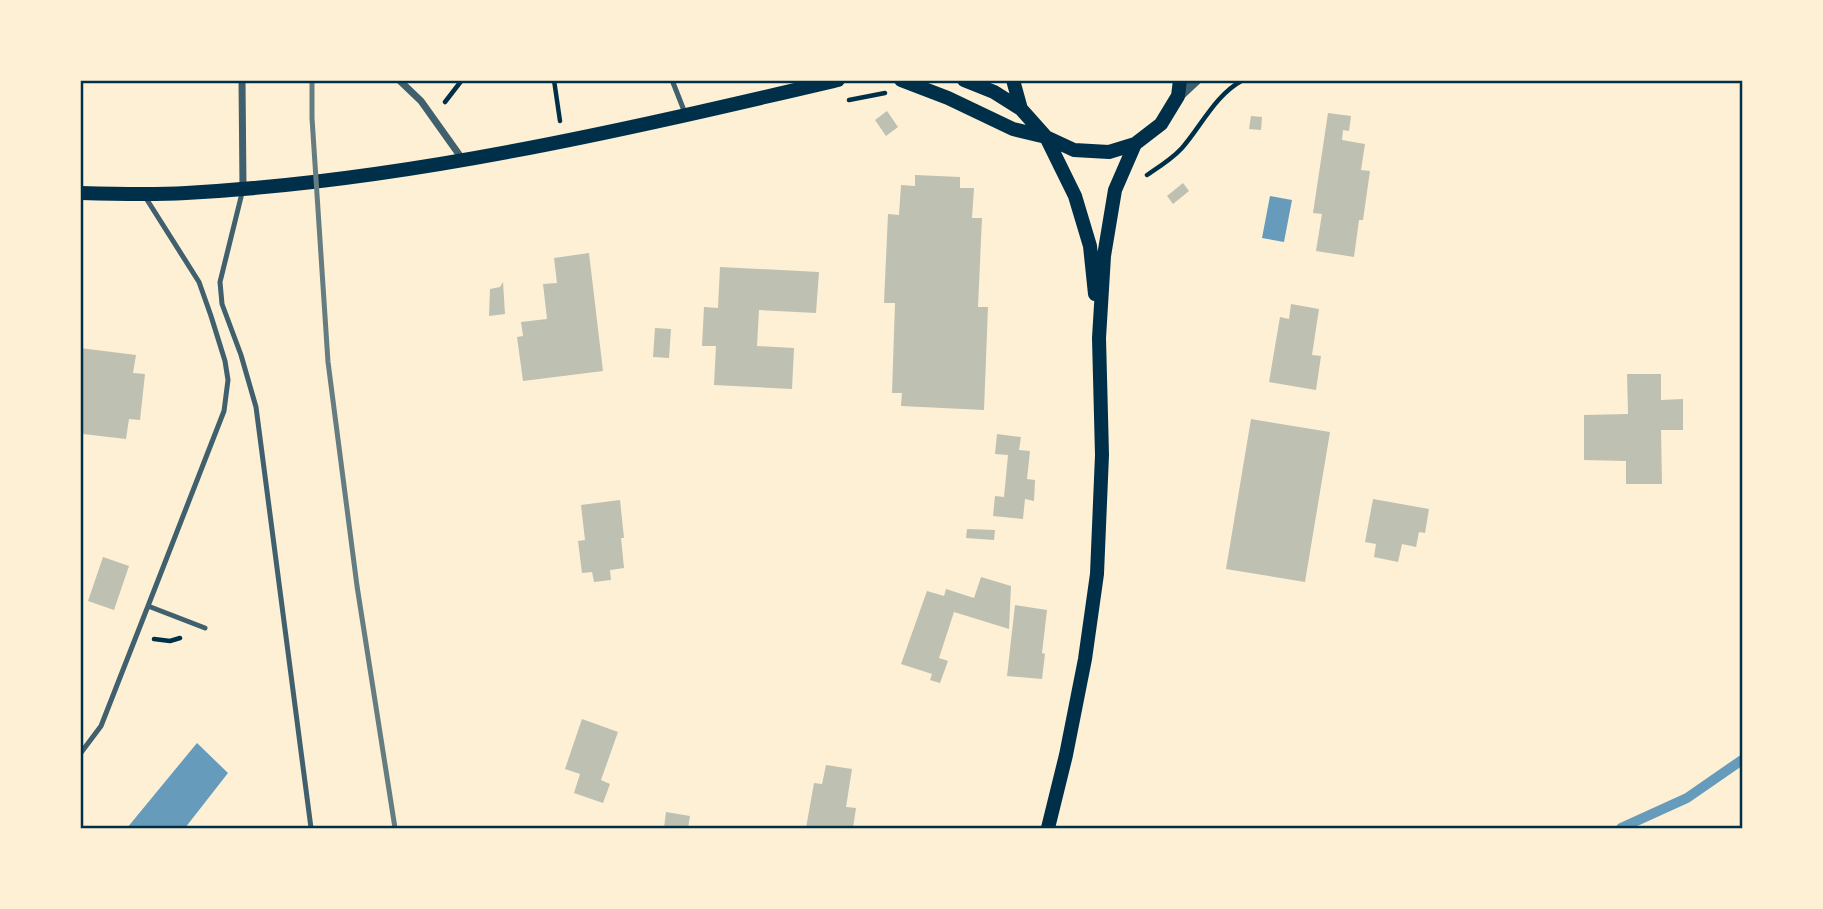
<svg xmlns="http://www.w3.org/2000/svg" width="1823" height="909" font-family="'Noto Serif',serif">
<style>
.water{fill:#669bbc}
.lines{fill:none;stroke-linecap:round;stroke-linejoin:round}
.stream{stroke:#669bbc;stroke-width:10}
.building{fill:#bec0b2}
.path{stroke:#003049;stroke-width:4.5}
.service{stroke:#3f606c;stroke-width:5}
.minor{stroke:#3f606c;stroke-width:7}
.tertiary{stroke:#3f606c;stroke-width:12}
.secondary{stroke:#003049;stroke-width:14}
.rail{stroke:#657d81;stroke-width:5}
.neatline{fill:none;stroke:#003049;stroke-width:2.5}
</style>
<rect width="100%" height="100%" fill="#fdf0d5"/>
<path class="water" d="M1270 196 1292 200 1284 242 1262 238Z
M197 743 228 773 185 828H127Z"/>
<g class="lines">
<path class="stream" d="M1621 828 1687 798 1742 760"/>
</g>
<path class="building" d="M887 111 898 127 886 136 875 120Z
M1328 113 1351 116 1349 131 1343 130 1342 140 1365 144 1361 170 1370 171 1363 220H1359L1354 257 1316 251 1322 214 1313 213Z
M1251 116 1262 117 1261 130 1249 129Z
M915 175 960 177V188H974L972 218H982L978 307H988L984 410 901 406 902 393H892L895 303H884L888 214 899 215 901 185 915 186Z
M1183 183 1189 191 1173 204 1167 196Z
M589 253 603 371 523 381 517 337 523 336 521 322 547 319 543 284 557 283 554 258Z
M720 267 819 272 816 313 759 310 757 346 794 348 792 389 714 385 716 346H702L704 307 718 308Z
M503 282 505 314 489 316 490 289 500 287Z
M1291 304 1319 309 1312 355 1321 356 1316 390 1269 382 1280 317 1289 319Z
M655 328 671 329 669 358 653 357Z
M80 348 136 355 133 373 145 374 140 420 129 419 126 439 83 434 82 444H80Z
M1627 374H1661V400L1683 399V430H1661L1662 484H1626V461L1584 460V415L1628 414Z
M1251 419 1330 432 1305 582 1226 569Z
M997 434 1021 437 1019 450 1030 451 1027 479 1035 480 1034 501 1025 499 1023 519 993 516 995 496 1004 497 1008 455 995 454Z
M1373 499 1429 509 1425 533 1419 532 1416 547 1402 544 1398 562 1374 557 1376 544 1365 542Z
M620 500 624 538H621L624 568 610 570 611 580 594 582 592 572 582 573 578 541 585 540 581 505Z
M967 529 995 530 994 540 966 538Z
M103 557 129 566 114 610 88 601Z
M981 577 1011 586 1009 629 954 612 939 658 948 661 940 683 930 680 932 674 901 664 927 591 944 596 946 589 974 598Z
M1015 605 1047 610 1042 653 1045 654 1042 679 1007 676Z
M582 719 618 732 601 780 610 784 603 803 574 793 580 774 565 769Z
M826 765 852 769 846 807 856 808 853 828H806L814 783 822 784Z
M666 812 690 816 688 828H664Z"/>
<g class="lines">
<path class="path" d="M554 80 560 121
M849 100 885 93
M445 102 462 80
M1147 175C1159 167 1172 159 1182 148 1202 125 1215 95 1243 80
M154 639 170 641 180 638"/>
<path class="service" d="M672 80 685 113
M243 189 220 282 222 304 241 355 256 407 311 828
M144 195 199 282 211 316 225 361 228 380 224 411 148 606 205 628
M80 754 101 726 148 606"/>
<path class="minor" d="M242 80 243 188
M399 80 421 101 463 160"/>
<path class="tertiary" d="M1178 96 1195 80"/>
<path class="secondary" d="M901 80 948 98 1013 129 1046 137
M964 80 994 92 1021 109
M1013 80 1021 109 1046 137 1074 150 1109 152 1135 144 1161 124 1178 96 1180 80
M1046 137 1075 196 1090 246 1095 294
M80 193C116 194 151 195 186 193 407 181 624 130 838 80
M1048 828 1066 755 1085 659 1097 574 1102 455 1099 338 1104 256 1115 190 1135 144"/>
<path class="rail" d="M312 80V118L328 362 357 586 395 828"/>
</g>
<rect width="1823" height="909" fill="none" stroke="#fdf0d5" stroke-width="164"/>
<rect x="82" y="82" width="1659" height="745" class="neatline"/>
</svg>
